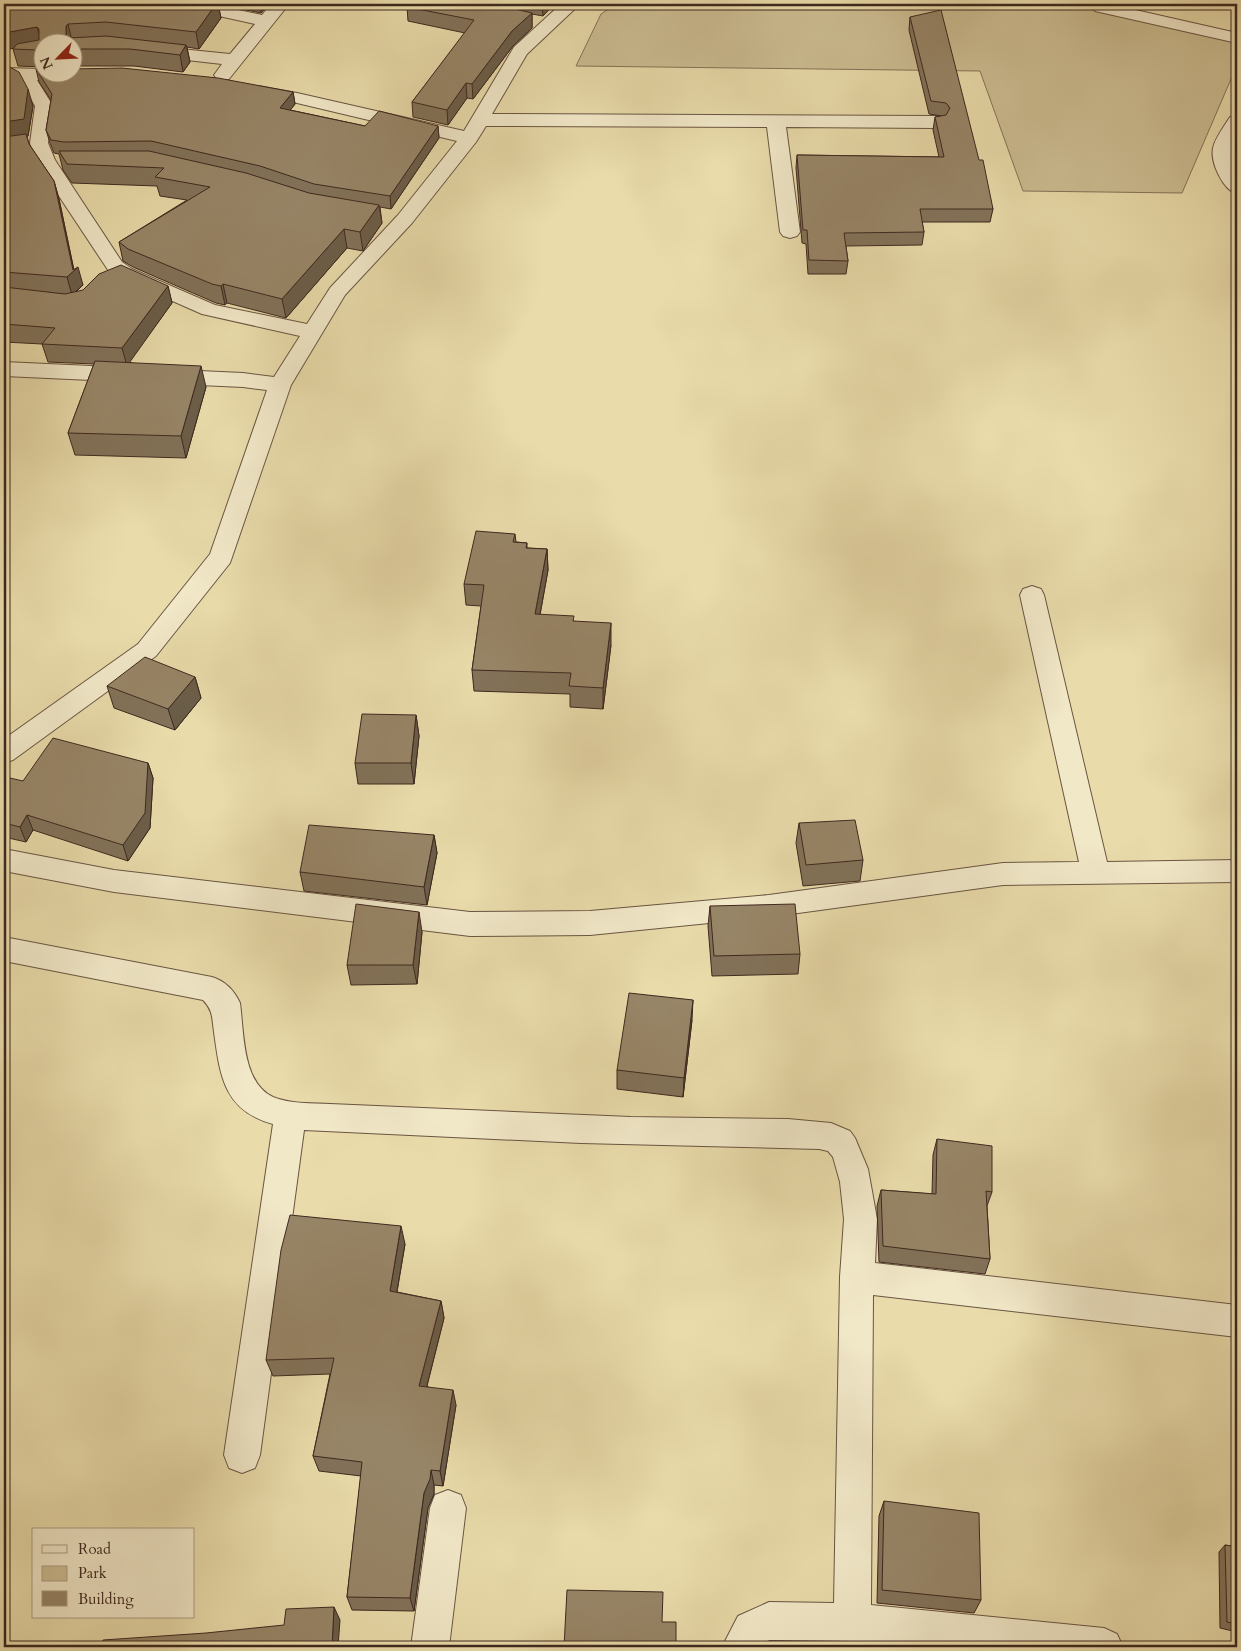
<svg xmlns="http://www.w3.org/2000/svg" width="1241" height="1651" font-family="Cardo,serif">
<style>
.green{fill:#ccbd92;stroke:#867258}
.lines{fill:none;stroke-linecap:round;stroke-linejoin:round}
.minor-casing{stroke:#6a5542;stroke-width:2}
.minor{fill:#f1e8c8;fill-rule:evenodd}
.wall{fill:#827259;stroke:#3f281f}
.shaded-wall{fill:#6a5d48;stroke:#3f281f}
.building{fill:#978567;stroke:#3f281f}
</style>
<rect width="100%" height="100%" fill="#e9dbaa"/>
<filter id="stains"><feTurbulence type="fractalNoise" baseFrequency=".004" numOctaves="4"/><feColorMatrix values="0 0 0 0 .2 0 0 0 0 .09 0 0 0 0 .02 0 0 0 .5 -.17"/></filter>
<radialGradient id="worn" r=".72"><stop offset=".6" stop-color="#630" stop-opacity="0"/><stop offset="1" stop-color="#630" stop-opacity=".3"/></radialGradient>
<path class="green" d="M616 4H1100L1237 33V65L1182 193 1023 191 980 71 576 66 601 14Z"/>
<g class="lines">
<g class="minor-casing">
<path id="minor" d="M175 4H210L262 15 271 4H289L229 79 223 80 217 79 214 75 222 64 151 56 145 55 142 51 145 47 151 46 230 54 255 24 201 12 176 10 173 6Z
M561 4H580L527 54 492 114 937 116 944 118 946 122 944 126 937 128 786 127 800 232 797 236 790 238 783 236 780 232 767 127 486 126 476 142 412 223 345 295 291 385 230 563 156 656 13 760 4 763V739L138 644 210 554 267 390 243 387 4 376V362L243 373 274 377 300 336 202 314 118 277 108 270 35 160 30 143 35 106 25 88 4 77V68L42 69V72H72L74 69 80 70 83 74 80 78 37 80 53 106 48 143 55 160 122 262 132 269 215 305 307 324 330 288 398 215 457 141 297 103 252 95 249 91 252 87 258 86 297 93 464 131 514 47Z
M1095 4H1109L1237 33V43L1095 11 1092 7Z
M1237 115V138L1231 149 1237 175V194C1223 190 1210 162 1213 148 1215 138 1225 125 1230 117Z
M1032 586 1041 589 1044 595 1107 862 1237 860V882L1003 885 769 917 590 935 470 936 114 892 4 871V849L114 870 470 912 590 911 769 895 1003 863 1079 862 1020 595 1023 589Z
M4 937 212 977C225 981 234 990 240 1003 244 1032 242 1083 273 1097 290 1104 312 1103 330 1104L631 1117 788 1119 831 1123 850 1131 855 1138 868 1169 877 1219 875 1263 1237 1305V1337L873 1295 871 1605 1104 1628 1117 1634 1123 1647H917L852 1641 770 1640 764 1642 762 1647H722L738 1616 769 1602 834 1603 840 1277 844 1219 840 1182 833 1157 828 1151 819 1149 581 1143 304 1130 260 1455 255 1468 242 1473 229 1468 224 1455 273 1124C224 1111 220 1076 214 1032 212 1018 213 1010 203 1000L4 961Z
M448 1490 461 1495 466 1508 449 1647H411L430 1508 435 1495Z"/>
</g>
<use href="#minor" class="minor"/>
</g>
<path class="wall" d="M4 4H269L261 13 218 4 221 18 199 49 187 47 190 62 183 72 134 66H72V42H42V68V67L18 66 13 49 14 48 9 49 4 56Z
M494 4H554L543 16 532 14V28L513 46 473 99 467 98 448 125 413 117 412 102 465 33 408 21 407 7Z
M910 17 993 209 990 222H922L924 232 922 245 846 246 848 261 846 274H808L806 244 802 243 796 168 797 155 939 157 933 130 935 117 942 116 929 114 909 30Z
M4 64 33 106 28 136 27 137 29 144 54 181 59 199 74 270 83 285 76 292 168 286 172 303 129 362 206 387 186 458 75 455 68 433 94 364 48 362 42 344 4 342Z
M36 69 293 92 295 104 290 110 365 126H438L439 138 391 209 380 207 382 223 363 251 347 248 286 318 227 303 225 305 216 303 133 267 123 261 119 242 187 200 160 196 157 186 72 183 63 170 59 154 54 153 50 143 46 130 51 100 39 82Z
M515 534 516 542 527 543V548L547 549 548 570 540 615 574 621 611 645 603 709 570 707V694L474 691 472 670 481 606 466 605 464 584Z
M195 677 201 698 175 730 114 708 107 686Z
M416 715 419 736 414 784H358L355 763Z
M148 763 153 778 150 828 128 861 33 830 26 842 4 837V788L23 781Z
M799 823 863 860 860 881 803 886 796 843Z
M434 835 437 853 427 905 304 891 300 872Z
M710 906 800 954 798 974 712 976 708 926Z
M422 932 417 984 351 985 347 965Z
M692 1020 683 1097 617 1089V1070Z
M937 1139 992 1192 987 1206 990 1259 985 1274 879 1262 877 1206 881 1190 932 1194 933 1155Z
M405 1244 397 1292 441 1301 444 1318 427 1386 456 1405 443 1486 434 1485V1494L428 1508 414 1611 352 1610 347 1597 361 1476 319 1471 313 1456 330 1374 273 1376 266 1360Z
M884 1501 981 1600 974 1613 877 1603 879 1516Z
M1225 1545 1237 1547V1632L1220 1628 1219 1552Z"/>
<path class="shaded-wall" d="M216 4H218L221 18 199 49 196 32Z
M260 4H269L261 13Z
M542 4H554L543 16Z
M532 13V28L513 46 473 99 472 84 512 31Z
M68 24 72 41 66 36V26Z
M37 27 42 44 9 49 4 56V33Z
M186 45 190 62 183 72 180 55Z
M466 83 467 98 448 125 447 110Z
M28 89 33 106 28 136 4 140V122Z
M293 92 295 104 282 121 280 108Z
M438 126 439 138 391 209 390 196Z
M54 181 59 199 74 271 78 267 83 285 72 295 67 277Z
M379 205 382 223 363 251 360 232Z
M344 229 347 248 286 318 282 299Z
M223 284 227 303 225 305 221 286Z
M168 286 172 303 127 366 122 348Z
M201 366 206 387 186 458 181 436Z
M547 549 548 570 536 636 535 614Z
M611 623V645L603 709V688Z
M195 677 201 698 175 730 168 709Z
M416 715 419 736 414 784 411 763Z
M148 763 153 778 150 828 128 861 123 845Z
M27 815 33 830 26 842 20 827Z
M434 835 437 853 427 905 424 887Z
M419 912 422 932 417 984 413 965Z
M693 1000 692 1020 683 1097 684 1078Z
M401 1226 405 1244 394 1308 390 1291Z
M441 1301 444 1318 423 1401 419 1386Z
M453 1390 456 1405 443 1486 440 1471Z
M431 1470 434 1485V1494L428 1508 414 1611 410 1598 424 1493Z
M334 1607 340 1620 338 1647H332Z"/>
<path class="building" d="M12 4H216L196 32 106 22 68 24 66 26V36L68 38 106 36 186 45 180 55 130 49H72V42H42V53H39L38 50 13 49 17 44 39 40V29L37 27 4 33V5Z
M410 4H494L532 13 512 31 472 84 466 83 447 110 412 102 474 20 407 7Z
M941 10 979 160H983L993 209H920L924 232 844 233 848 261 809 260 807 230H803L797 155 944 157 935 117 946 115 950 108 946 103 931 101 910 17Z
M4 64 19 72 28 89 24 119 4 122Z
M122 68 218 78 293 92 280 108 365 126 379 111 438 126 390 196 314 184 260 166 151 141 64 142 51 140 46 130 52 94 36 69H42V72H72V69Z
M26 134 29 144 54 181 73 270 78 267 67 277 4 272V137Z
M59 151H149L246 173 309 193 379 205 360 232 344 229 282 299 223 284 221 286 212 284 128 249 119 242 210 187 155 177 164 168 67 164Z
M121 265 168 286 122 348 42 344 55 328 4 324V287L65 294 83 290 99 274Z
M95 361 201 366 181 436 68 433Z
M476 531 515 534 513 542 527 543 526 548 547 549 535 614 574 616 573 621 611 623 603 688 569 686 571 673 472 670 484 585 464 584Z
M145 657 195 677 168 709 107 686Z
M362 714 416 715 411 763H355Z
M53 738 148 763 145 813 123 845 27 815 20 827 4 823V788L10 778 23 781Z
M855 820 863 860 806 865 799 823Z
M309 825 434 835 424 887 300 872Z
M356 904 419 912 413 965H347Z
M795 904 800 954 714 956 710 906Z
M629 993 693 1000 684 1078 617 1070Z
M937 1139 992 1146V1192L986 1191 990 1259 883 1246 881 1190 936 1194Z
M290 1215 401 1226 390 1291 441 1301 419 1386 453 1390 440 1471 431 1470 430 1479 424 1493 410 1598 347 1597 362 1462 313 1456 334 1358 266 1360 281 1250Z
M884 1501 979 1513 981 1600 882 1590Z
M1225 1545 1237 1547V1624L1227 1622Z
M567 1590 663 1592 662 1622H676V1647H564Z
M334 1607 332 1647H102L103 1640 206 1633 284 1625 286 1609Z"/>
<rect width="1241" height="1651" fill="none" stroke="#e9dbaa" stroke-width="20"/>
<rect x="5" y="5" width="1231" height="1641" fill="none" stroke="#3f281f" stroke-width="2.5"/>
<rect x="10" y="10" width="1221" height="1631" fill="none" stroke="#3f281f"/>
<rect x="32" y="1528" width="162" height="90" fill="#f1e8c8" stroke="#aa9b84"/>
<rect x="42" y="1545" width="25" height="8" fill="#f1e8c8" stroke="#aa9b84"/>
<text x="78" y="1554" font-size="15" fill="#3f281f">Road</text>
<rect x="42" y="1566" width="25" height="15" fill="#ccbd92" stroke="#aa9b84"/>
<text x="78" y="1578" font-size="15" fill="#3f281f">Park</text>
<rect x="42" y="1591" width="25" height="15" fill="#978567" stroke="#aa9b84"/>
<text x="78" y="1604" font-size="15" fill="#3f281f">Building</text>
<g transform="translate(58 58) rotate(246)"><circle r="24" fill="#f1e8c8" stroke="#aa9b84"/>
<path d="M0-4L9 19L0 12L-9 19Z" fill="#8f2418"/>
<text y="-8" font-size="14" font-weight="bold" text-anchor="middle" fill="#3f281f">N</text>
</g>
<rect width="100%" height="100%" filter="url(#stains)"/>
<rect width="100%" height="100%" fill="url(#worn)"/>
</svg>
